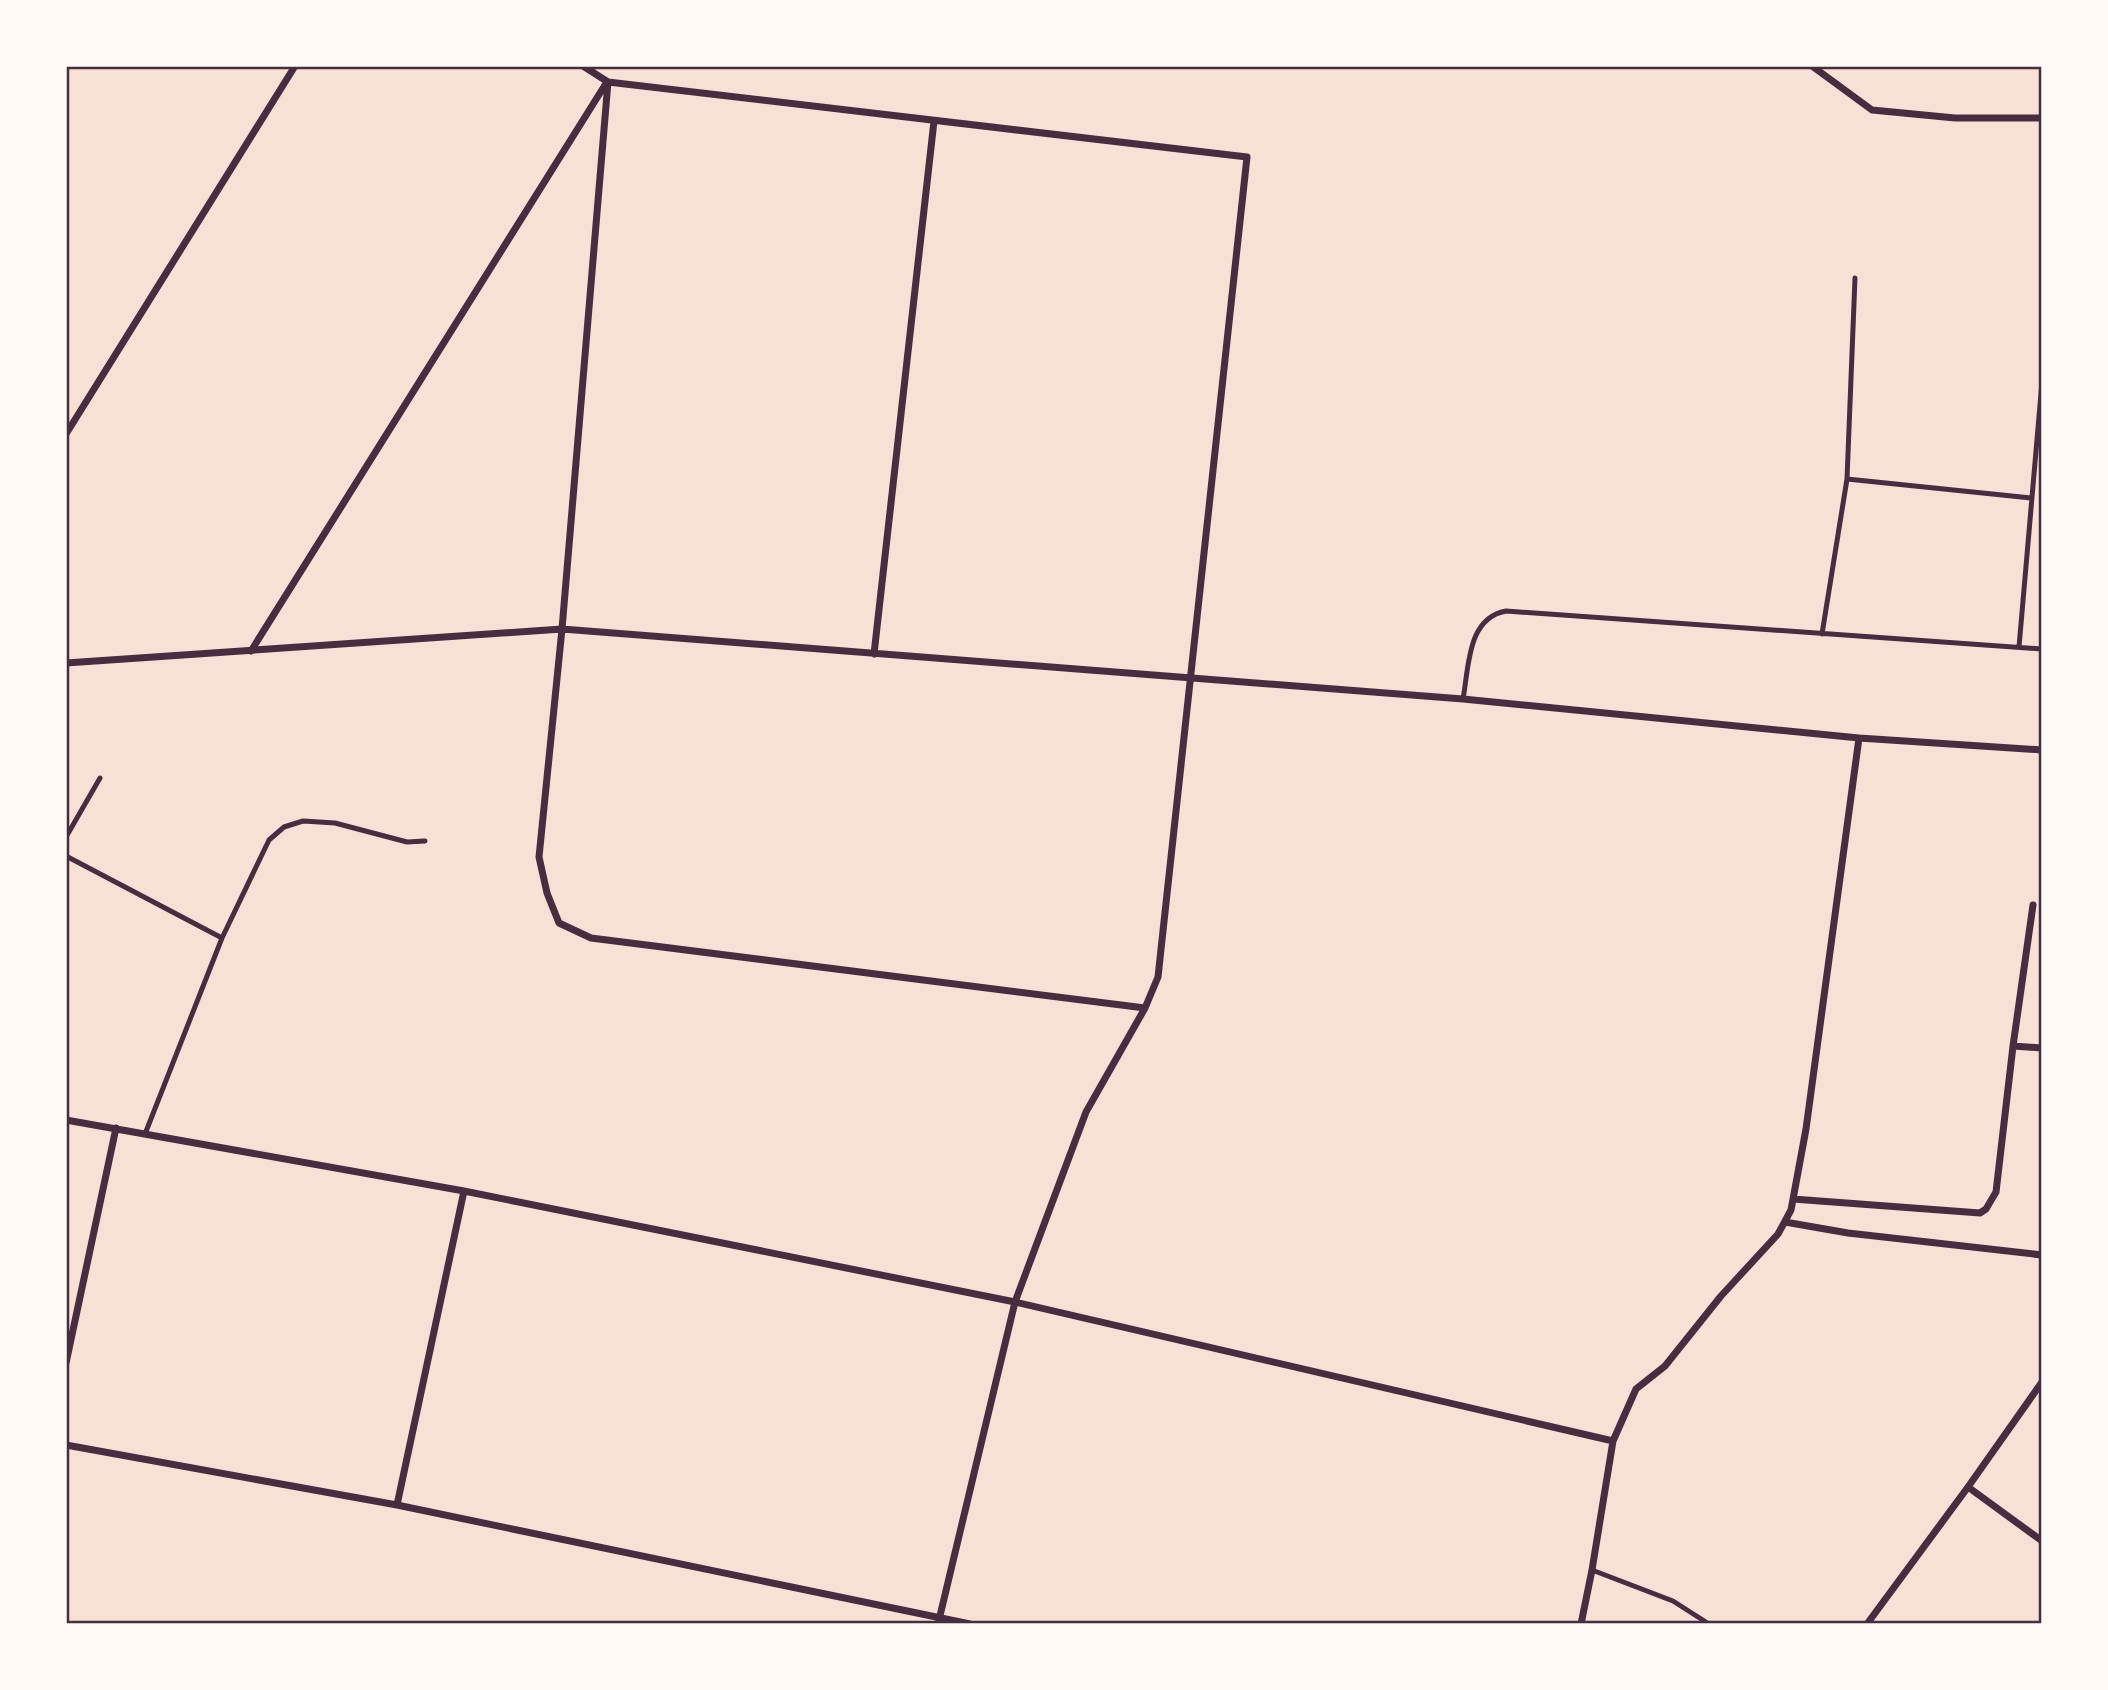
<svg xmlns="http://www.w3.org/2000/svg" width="2108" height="1690" font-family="Jost,sans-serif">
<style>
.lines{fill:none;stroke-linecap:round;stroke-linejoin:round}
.service{stroke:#4a2c40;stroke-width:5}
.minor{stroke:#4a2c40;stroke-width:7}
.neatline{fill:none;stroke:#4a2c40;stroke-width:2.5}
</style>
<rect width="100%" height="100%" fill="#f7e1d7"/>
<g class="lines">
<path class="service" d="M1847 479 2031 498
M1822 634 1847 479 1855 278
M2019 647 2042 382
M1463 699C1469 667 1467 618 1506 611L2042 649
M66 837 100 778
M66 856 222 938
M145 1134 222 938 269 840 284 827 303 821 335 823 407 842 425 841
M1592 1570 1673 1601 1709 1624"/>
<path class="minor" d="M583 66 608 82 1247 157 1158 977 1145 1008 1086 1112 1015 1302 938 1624
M1812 66 1872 110 1955 118H2042
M608 82 562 629 539 857 547 893 559 923 591 938 1145 1008
M66 434 295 66
M251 651 605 85
M874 654 934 121
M66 663 562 629 1463 699 1859 738 2042 750
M2013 1046 2042 1048
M66 1120 464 1191 1015 1302 1613 1441
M1793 1199 1980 1213 1986 1209 1996 1192 2013 1046 2033 905
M1785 1222 1848 1233 2042 1255
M66 1363 116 1128
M66 1445 397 1505 970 1624
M1968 1487 2042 1541
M397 1505 464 1191
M1581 1624 1592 1570 1613 1441 1636 1389 1665 1366 1721 1296 1778 1234 1791 1210 1806 1129 1859 738
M1867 1624 1968 1487 2042 1382"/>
</g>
<rect width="2108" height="1690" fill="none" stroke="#fffaf5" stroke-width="136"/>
<rect x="68" y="68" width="1972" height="1554" class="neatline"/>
</svg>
